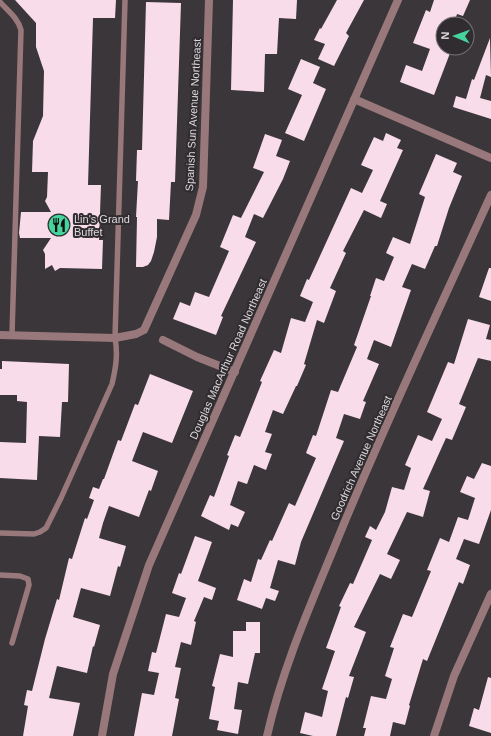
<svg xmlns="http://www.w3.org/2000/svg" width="491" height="736" font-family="Arial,sans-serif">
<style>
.building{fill:#f9dce9}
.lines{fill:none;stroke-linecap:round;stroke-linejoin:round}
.lane{stroke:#99787b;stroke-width:5.5}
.street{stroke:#99787b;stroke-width:8}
.labels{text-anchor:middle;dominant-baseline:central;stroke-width:4;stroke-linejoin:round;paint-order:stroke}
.street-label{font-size:11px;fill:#dcd9dc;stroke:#312c30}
.poi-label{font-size:11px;fill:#dcd9dc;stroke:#312c30;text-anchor:start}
</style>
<rect width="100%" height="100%" fill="#3b363a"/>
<path class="building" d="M15 0H116L115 18H93L88 185H101L99 240H103L102 269 60 268 55 271 52 265 45 269V254L43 250 51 238H20L19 233 21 212H51L45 201 47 197 48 172H32L33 141 43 116 44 71 36 47V23Z
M233 0H297L296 19 279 18 277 54H265L264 92 231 90Z
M337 0H364L346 33 349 36 334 66 318 59 325 44 314 40 320 28 321 29Z
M434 0H470L463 16 457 14 454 24H443V48H452L434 95 400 82 406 65 422 71 430 49 413 43 426 10 430 12Z
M146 2 181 3 175 182H171L169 220 157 219V237L154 252 151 261 148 265 143 267H136L137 217H136L138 181H136L137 150H142Z
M490 38 491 77 486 75 480 98 491 101V119L453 107 456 96 466 99 472 79 474 80Z
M301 59 320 67 313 83 326 89 304 141 285 133 302 95 288 89Z
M386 133 401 140 397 148 403 150 380 201 387 204 381 218 364 210 343 251 346 253 330 288 336 291 324 323 317 320 304 364 306 365 297 386H296L283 414 273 410 265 432 272 434 265 452 272 454 266 470 254 465 247 484 238 481 230 505 245 512 238 527 231 524 229 530 201 516 210 495 214 497 229 456 227 455 235 435 240 437 262 382 260 381 274 350 281 353 291 318 305 322 313 302 300 296 307 279 309 280 351 188 362 193 373 170 361 165 374 137 383 141Z
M265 134 282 140 276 156 290 161 283 179 263 218 254 214 245 237 256 242 221 316 223 317 216 335 173 319 180 302 190 306 195 292 209 297 229 251 220 247 233 215 241 218 264 172 253 168Z
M436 154 457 163 453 172 462 176 449 208 437 246H435L425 269 412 264 402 287 411 290 391 347 374 340 367 359 379 364 363 401 366 402 360 419 344 414 336 438 344 441 301 542 295 565 278 560 270 588 279 591 275 601 266 598 262 609 237 600 244 579 251 582 258 559 261 560 270 540 272 541 289 503 295 506 316 458 306 453 313 435 316 436 331 390 338 392 357 347 354 345 371 296H370L376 278 384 281 394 257 386 253 393 237 410 244 425 197 419 194Z
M489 268H491V301L479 297Z
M468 319 490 325 486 339 491 340V361L478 358 459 404 466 407 452 440 446 438 423 489 430 491 423 517 407 512 387 554 400 560 391 579 380 574 354 627 366 632 349 676 354 677 348 698 346 697 336 736H313L300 733 305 712 322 717 328 691 322 689 335 651 326 648 341 607 339 606 350 583 353 584 372 540 365 537 370 526 376 530 385 512 392 487 404 490 411 468 405 465 418 435 432 441 442 419 427 412 448 362 454 364Z
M2 361 69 364 68 402H62L60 437 39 436 37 480 0 478V442L26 443 27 402 17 401V395H0V369H2Z
M150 374 193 391 172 443 143 432 132 461 158 471 151 491 149 490 139 517 109 506 103 523 99 538 126 546 120 567 118 566 110 596 81 588 73 617 100 625 94 647 93 646 87 673 57 666 49 698 80 703 73 736H23L28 706 24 705 27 690 32 691 45 639 57 599 59 600 69 558 72 559 85 518 87 519 94 500 89 498 93 487 99 489 103 479H104L118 440 121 441 135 404 138 405Z
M482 463 491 466V510L479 544 464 539 456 559 470 565 463 584 459 582 427 661 423 659 409 705 410 706 405 725 393 722 390 736H364L366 728H363L371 696 386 699 392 679 385 676 394 648 390 647 403 614 412 617 431 571 427 570 440 538 449 542 458 517 468 520 475 498 460 492 467 476 474 479Z
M195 536 212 542 198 581 216 588 212 600 204 597 194 621 196 622 191 645 181 642 175 667 181 668 175 698 179 699 172 736H134L142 693 154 695 159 673 148 671 152 652 156 653 166 614 179 617 186 598 172 593 179 573 181 574Z
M246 622H260V653H255L248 684 238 682 234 709 242 710 238 734 217 730 219 721 209 719 215 687 212 686 220 654 233 657V631H246Z
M488 677 491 678V733L469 726 474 708 479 710Z"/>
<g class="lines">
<path class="lane" d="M0 2C8 11 18 18 21 30L12 335
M0 533 34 534 40 532 46 528 61 498 112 384C116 367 118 354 115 338L125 0
M0 575 20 576 28 579 29 585 12 643"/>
<path class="street" d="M354 99 491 158
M0 335 115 338 136 334 144 330 196 215 203 187 209 0
M163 340 197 357 235 372
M102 736 113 674 149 565 398 0
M267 736C282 669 310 606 336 543 384 425 439 310 491 195
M434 736 454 676 491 594"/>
</g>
<defs>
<g id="restaurant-disc" transform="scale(1.15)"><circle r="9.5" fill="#46d49e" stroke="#312c30"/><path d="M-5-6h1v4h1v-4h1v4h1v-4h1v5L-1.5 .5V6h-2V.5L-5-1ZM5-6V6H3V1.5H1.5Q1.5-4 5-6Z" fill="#111"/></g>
</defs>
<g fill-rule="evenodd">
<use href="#restaurant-disc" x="59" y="225"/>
</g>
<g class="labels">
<g class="street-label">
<text transform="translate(193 115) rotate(-87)">Spanish Sun Avenue Northeast</text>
<text transform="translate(228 359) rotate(-66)">Douglas MacArthur Road Northeast</text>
<text transform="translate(361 458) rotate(-66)">Goodrich Avenue Northeast</text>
</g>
<g class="poi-label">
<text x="74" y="219">Lin's Grand<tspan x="74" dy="13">Buffet</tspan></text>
</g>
</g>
<g transform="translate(455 36) rotate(272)"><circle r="19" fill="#312c30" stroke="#757175"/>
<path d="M0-3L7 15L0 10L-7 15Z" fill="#46d49e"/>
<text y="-6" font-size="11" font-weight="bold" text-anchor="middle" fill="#dcd9dc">N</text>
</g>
</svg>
